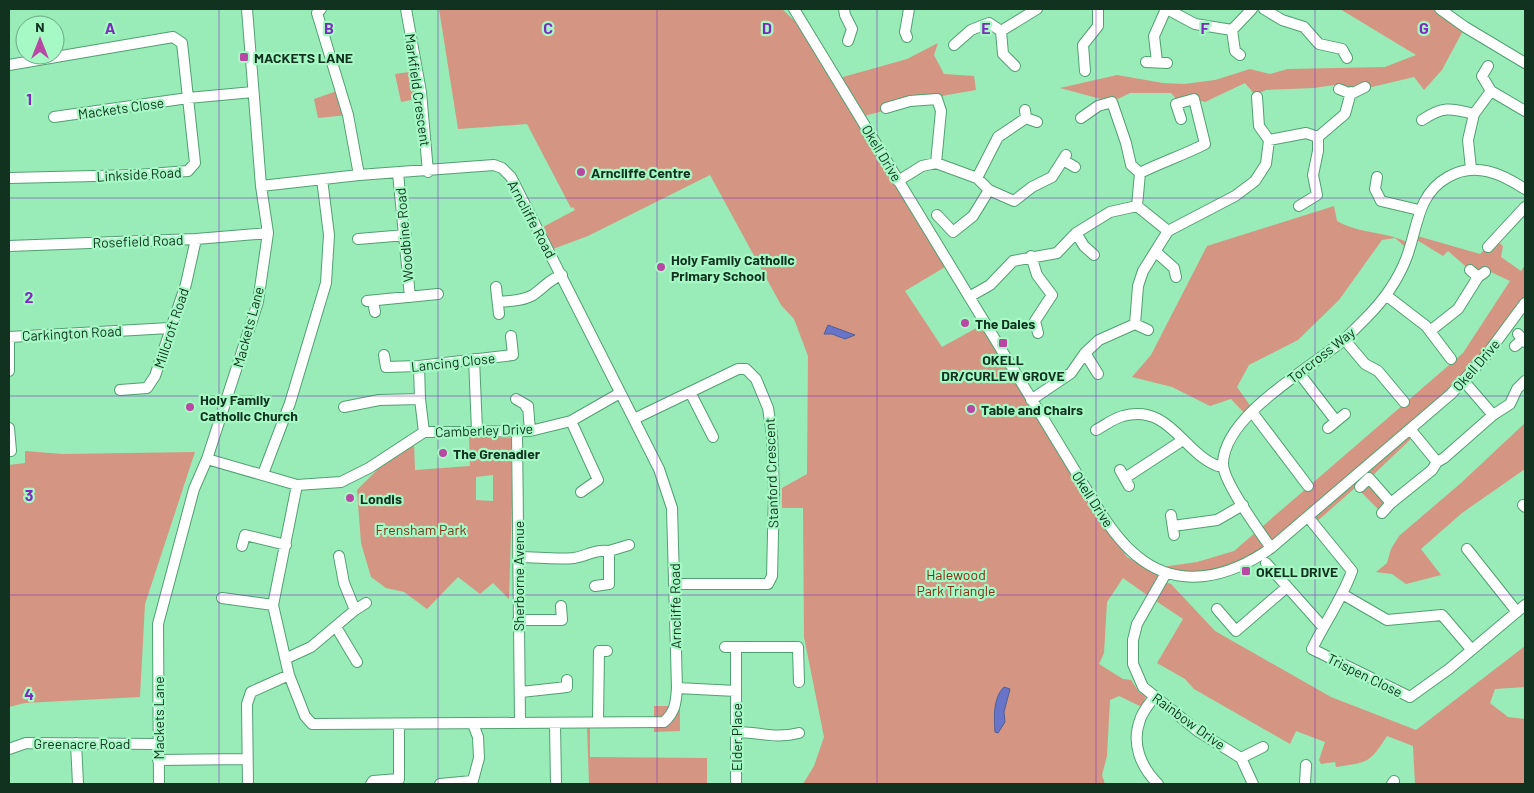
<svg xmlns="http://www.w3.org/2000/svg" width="1534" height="793" font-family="Barlow,sans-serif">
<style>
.green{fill:#d59583;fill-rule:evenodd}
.water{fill:#6874c8;stroke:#4e6095}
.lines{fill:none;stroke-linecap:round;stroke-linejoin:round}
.minor-casing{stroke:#50a171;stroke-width:12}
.minor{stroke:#fff;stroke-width:10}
.grid{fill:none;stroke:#7b2cbf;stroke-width:1;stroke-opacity:0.55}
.poi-dot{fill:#b948a4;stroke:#a6f8c4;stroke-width:2}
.labels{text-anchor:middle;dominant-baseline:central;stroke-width:4.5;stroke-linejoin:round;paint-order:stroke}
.poi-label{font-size:14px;font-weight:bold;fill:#10321f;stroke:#a6f8c4;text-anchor:start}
.street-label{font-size:14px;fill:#10321f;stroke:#a6f8c4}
.park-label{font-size:14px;fill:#862d15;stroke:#a6f8c4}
.grid-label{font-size:16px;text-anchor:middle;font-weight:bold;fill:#7b2cbf;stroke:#a6f8c4;stroke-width:4.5;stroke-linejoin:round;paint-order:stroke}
</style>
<rect width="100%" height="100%" fill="#99ebb8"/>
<path class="green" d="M439 9H782L799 25 945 267 905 291 942 347 980 326 1127 557 1155 573 1162 574 1147 595 1123 578 1107 602 1104 653 1099 664 1123 679 1131 680 1139 692 1146 696 1142 707 1119 696 1110 700 1107 756 1102 775 1105 784H803L814 766 824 737 804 637 803 508H782V488L807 474 808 356 794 319 781 305 710 175 588 236 553 249 543 227 575 210 573 207 571 208 527 124 458 129Z
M1340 9H1444L1465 27 1442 70 1424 90 1414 77 1351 92 1334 85 1314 88 1266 90 1255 95 1245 83 1205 102 1194 99 1180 103 1171 93H1130L1112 102 1060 88 1117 75 1163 83 1184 84 1215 80 1250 69 1270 74 1288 69 1385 67 1416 55Z
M938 43 934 55 944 74 974 76 976 90 947 95 860 117 836 79 907 59Z
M416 71 421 98 401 102 395 74Z
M340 90 348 115 318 118 314 99Z
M1334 206 1337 221C1359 234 1386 231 1409 243V250L1395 238 1382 240 1339 300 1298 340 1249 365 1237 387 1254 411 1247 416 1231 399 1210 406 1172 387 1132 377 1151 355 1207 246Z
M1414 235 1480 254 1495 239 1503 246 1501 257 1521 271 1525 265V302L1485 357 1411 429 1415 435 1370 478 1391 503 1382 513 1356 487 1314 524 1308 517 1271 548 1198 578 1155 568 1197 562 1234 551 1463 353 1510 281 1491 272 1478 277 1448 251 1443 256 1412 237Z
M1525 423V469L1462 513 1421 549 1441 575 1406 584 1392 574 1376 572 1387 563 1391 549 1399 536 1461 483Z
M469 437 511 438 512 501 509 599 493 583 480 594 458 577 427 609 404 592 386 588 371 577 361 543 357 490 388 459 414 443 415 470 470 466ZM493 475V501L476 500V477Z
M25 451 62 454 195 452 145 604 140 697 25 703 9 707V465L25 463Z
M1165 582 1171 584 1215 631 1331 697 1416 730 1525 646V687L1495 689 1490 703 1508 717 1525 719V784H1415L1413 746 1387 736C1369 764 1368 762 1336 767L1335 762 1321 764 1319 760 1325 742 1296 731 1290 744 1194 689 1185 679 1157 663 1183 619 1156 601Z
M677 697 680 704V731L654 732V706H675Z
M587 727H590V757L707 758V784H589Z"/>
<path class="water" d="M828 325 855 335 845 339 832 334H824Z
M1004 687 1010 689 1004 712 1005 722 998 733 995 732C994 717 993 698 1004 687Z"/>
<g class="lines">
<g class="minor-casing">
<path id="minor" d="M321 9 317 13 348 115 359 175
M406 9 421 92 428 172
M794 9 1102 515C1112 530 1123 545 1137 556 1179 591 1230 577 1271 548L1451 394 1485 357 1525 303
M844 9 845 15 852 29 848 41
M1167 9 1195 24 1232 30
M1264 9 1282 20 1304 27 1319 44 1342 49 1347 58
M1440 9 1465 27 1525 63
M1232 30 1252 9
M1232 30 1235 51 1240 55
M907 37 905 32 909 9
M954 45 971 30 989 23 1001 31
M1146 62 1167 63
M1157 62 1154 36 1166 9
M9 65 173 37 182 43 188 98 54 117
M1015 66 1003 54 1001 31 1037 9
M1488 66 1482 76 1491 91 1525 111
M1085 71 1083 45 1098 26V9
M1339 89 1351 94 1365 87
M886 108 910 101 937 99 941 111 936 163
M1026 118 1037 122
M1081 118 1098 106 1112 102 1126 143 1131 165 1140 173
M1422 120C1443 106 1450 108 1474 114
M1269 140 1306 133 1318 137 1345 114 1351 92
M1063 160 1075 167
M1471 169 1468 140 1474 114 1491 91
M398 173 410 297
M1377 177 1375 189 1381 201 1419 210
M9 178 137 175 188 171 195 163 188 98 253 92
M977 178 998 137 1026 118 1025 110
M898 181 922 166 936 163 977 178 989 190 1014 201 1032 187 1052 177 1066 155
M261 186 359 175 494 165 502 168 511 177 659 469 672 508 677 688C676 703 675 712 664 722L312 724 305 716 289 675 273 605 297 485
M1137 206 1140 173C1162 162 1184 155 1205 144L1194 99 1176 104 1181 119
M1299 206 1317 195 1313 175 1318 151V137
M937 215 953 232 973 216 989 190
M1076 233 1084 246 1094 255
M358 239 406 235
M9 246 196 239 268 233
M1488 247 1525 207
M1156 252 1174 268 1176 277
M1031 256 1037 275 1052 295 1035 321 1038 333
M1470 270 1478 277
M496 287 499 314
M1387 296 1426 326 1451 359
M969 297 990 285 1013 261 1057 253 1076 233 1110 212 1137 206 1168 231
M367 301 438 294
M373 301 375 312
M498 302C509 301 523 301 533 295 544 288 549 279 562 275
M1135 324 1148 330
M1430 331 1458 309 1478 277 1485 272
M1518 334 1525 342
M1344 339 1365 364 1378 371 1404 402
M1515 346 1523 339
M1085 353 1098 374
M384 355 386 367 419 366 513 355 511 336
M474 359 477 430
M419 366 420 399 424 432
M9 371V337L170 328
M1299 373 1336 421
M1468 386 1493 415
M120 390 147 388 155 376 186 284 196 239
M690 392 713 437
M516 399 528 406
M1031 400 1071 373 1085 353 1099 340 1135 324 1138 286 1143 271 1168 231 1235 196 1255 181 1266 164 1269 140 1259 126 1257 97
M344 407 379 400 420 399
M526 407 528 406 530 431
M1252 412 1308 486
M634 419 738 369H746L756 379 768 408 772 435 774 493 772 576 768 584H675
M571 421 598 480 581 492
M9 428 11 451
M1328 428 1345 414
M1410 429 1437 462 1444 458 1493 415 1510 404 1517 389 1525 381
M1096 430C1104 426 1114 418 1123 416 1169 403 1183 453 1218 466L1223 464
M517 431 520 721
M207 459 297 485 341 482 369 468 424 432 530 431 571 421 620 393
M1120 470 1129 486
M263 474 290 403 326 283 329 235 322 179
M1125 478 1183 440
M1360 487 1369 478 1391 503 1432 470 1437 462
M1523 505 1525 507
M1382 513 1391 503
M1171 515 1174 535
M1308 517 1352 571C1342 599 1325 622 1312 649L1410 697 1449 669 1525 605
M1173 526 1217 520 1243 505
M242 546 245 535 286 545
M1271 548C1260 532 1222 481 1223 463 1225 414 1311 368 1345 339 1352 332 1359 325 1366 318 1384 300 1397 282 1406 259 1418 229 1416 195 1448 177 1475 161 1502 174 1525 189
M1467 549 1517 612
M609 551 629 545
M519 557C537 557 556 560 574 558 587 556 595 549 609 551V584L595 586
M1266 563 1323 627
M1166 573 1137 624 1133 640V664L1143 687 1199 732 1241 758 1253 784
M1344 595 1387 620 1442 615 1471 649
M222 598 273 605
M1217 609 1236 631 1287 587
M355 610 366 603
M518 620H562L561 606
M336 627 357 662
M725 647H736
M287 658 311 647 355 610 344 583 339 556
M677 688 736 691V647H798L799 682
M736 691V784
M521 692 567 687V680
M1155 696C1150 703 1142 712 1140 720 1131 744 1141 767 1158 784
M598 721 599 651H607
M555 724 556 784
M736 732C759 732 775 739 799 733
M76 743 78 784
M9 749 26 743 157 744
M1241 758 1263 747
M158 760 247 759
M159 784 158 624 194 489 207 459 258 302 268 233 261 186 247 9
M248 784 247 704 251 692 289 675
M371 784 373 781 399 779V724
M440 784 472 781
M472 784 479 758 478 737 473 724
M1305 784 1306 765
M1392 784 1394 781"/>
</g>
<use href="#minor" class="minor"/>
</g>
<path class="grid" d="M219 9V784M438 9V784M657 9V784M877 9V784M1096 9V784M1315 9V784M9 198H1525M9 396H1525M9 595H1525"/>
<g class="poi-dot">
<rect x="239" y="52" width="10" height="10" rx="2.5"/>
<circle cx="581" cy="172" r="5"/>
<circle cx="661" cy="267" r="5"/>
<circle cx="965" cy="323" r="5"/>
<rect x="998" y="338" width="10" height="10" rx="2.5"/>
<circle cx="190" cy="407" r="5"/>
<circle cx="971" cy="409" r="5"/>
<circle cx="443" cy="453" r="5"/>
<circle cx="350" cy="498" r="5"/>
<rect x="1241" y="566" width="10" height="10" rx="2.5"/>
</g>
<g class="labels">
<g class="poi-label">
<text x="254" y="57">MACKETS LANE</text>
<text x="591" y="172">Arncliffe Centre</text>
<text x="671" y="259">Holy Family Catholic<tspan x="671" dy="16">Primary School</tspan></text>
<text x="975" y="323">The Dales</text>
<text x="1003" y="359" text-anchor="middle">OKELL<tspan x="1003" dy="16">DR/CURLEW GROVE</tspan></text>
<text x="200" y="399">Holy Family<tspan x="200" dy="16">Catholic Church</tspan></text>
<text x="981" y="409">Table and Chairs</text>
<text x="453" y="453">The Grenadier</text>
<text x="360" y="498">Londis</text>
<text x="1256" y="571">OKELL DRIVE</text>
</g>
<g class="street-label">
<text transform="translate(418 90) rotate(82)">Markfield Crescent</text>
<text transform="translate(121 108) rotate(-8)">Mackets Close</text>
<text transform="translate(882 153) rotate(59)">Okell Drive</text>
<text transform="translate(139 174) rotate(-3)">Linkside Road</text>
<text transform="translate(532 219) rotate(62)">Arncliffe Road</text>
<text transform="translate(404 235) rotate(-95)">Woodbine Road</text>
<text transform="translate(138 241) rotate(-2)">Rosefield Road</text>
<text transform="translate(248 327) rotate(-75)">Mackets Lane</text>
<text transform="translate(171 328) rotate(-72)">Millcroft Road</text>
<text transform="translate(72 333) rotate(-3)">Carkington Road</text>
<text transform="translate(1321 355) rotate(-38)">Torcross Way</text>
<text transform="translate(453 362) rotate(-6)">Lancing Close</text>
<text transform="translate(1476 365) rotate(-49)">Okell Drive</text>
<text transform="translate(484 430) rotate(-2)">Camberley Drive</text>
<text transform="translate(771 473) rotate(-92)">Stanford Crescent</text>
<text transform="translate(1093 499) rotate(57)">Okell Drive</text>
<text transform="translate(518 576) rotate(-90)">Sherborne Avenue</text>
<text transform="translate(675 606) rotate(-91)">Arncliffe Road</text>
<text transform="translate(1365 675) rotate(26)">Trispen Close</text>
<text transform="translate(158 718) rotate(-90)">Mackets Lane</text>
<text transform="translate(1189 721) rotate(36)">Rainbow Drive</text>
<text transform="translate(736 737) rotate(-90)">Elder Place</text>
<text x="82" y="743">Greenacre Road</text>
</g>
<g class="park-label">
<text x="421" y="529">Frensham Park</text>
<text x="956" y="574">Halewood<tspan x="956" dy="16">Park Triangle</tspan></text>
</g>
</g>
<g class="grid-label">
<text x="110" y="34">A</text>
<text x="329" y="34">B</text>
<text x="548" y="34">C</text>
<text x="767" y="34">D</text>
<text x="986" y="34">E</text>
<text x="1205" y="34">F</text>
<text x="1424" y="34">G</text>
<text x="29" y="105">1</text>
<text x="29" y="303">2</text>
<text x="29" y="501">3</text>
<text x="29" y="700">4</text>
</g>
<rect width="1534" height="793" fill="none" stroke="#10321f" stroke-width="20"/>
<g transform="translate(40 40)"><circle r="24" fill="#a6f8c4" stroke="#6aa982"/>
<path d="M0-4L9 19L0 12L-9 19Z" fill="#b948a4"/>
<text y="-8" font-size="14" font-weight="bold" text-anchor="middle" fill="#10321f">N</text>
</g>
</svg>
